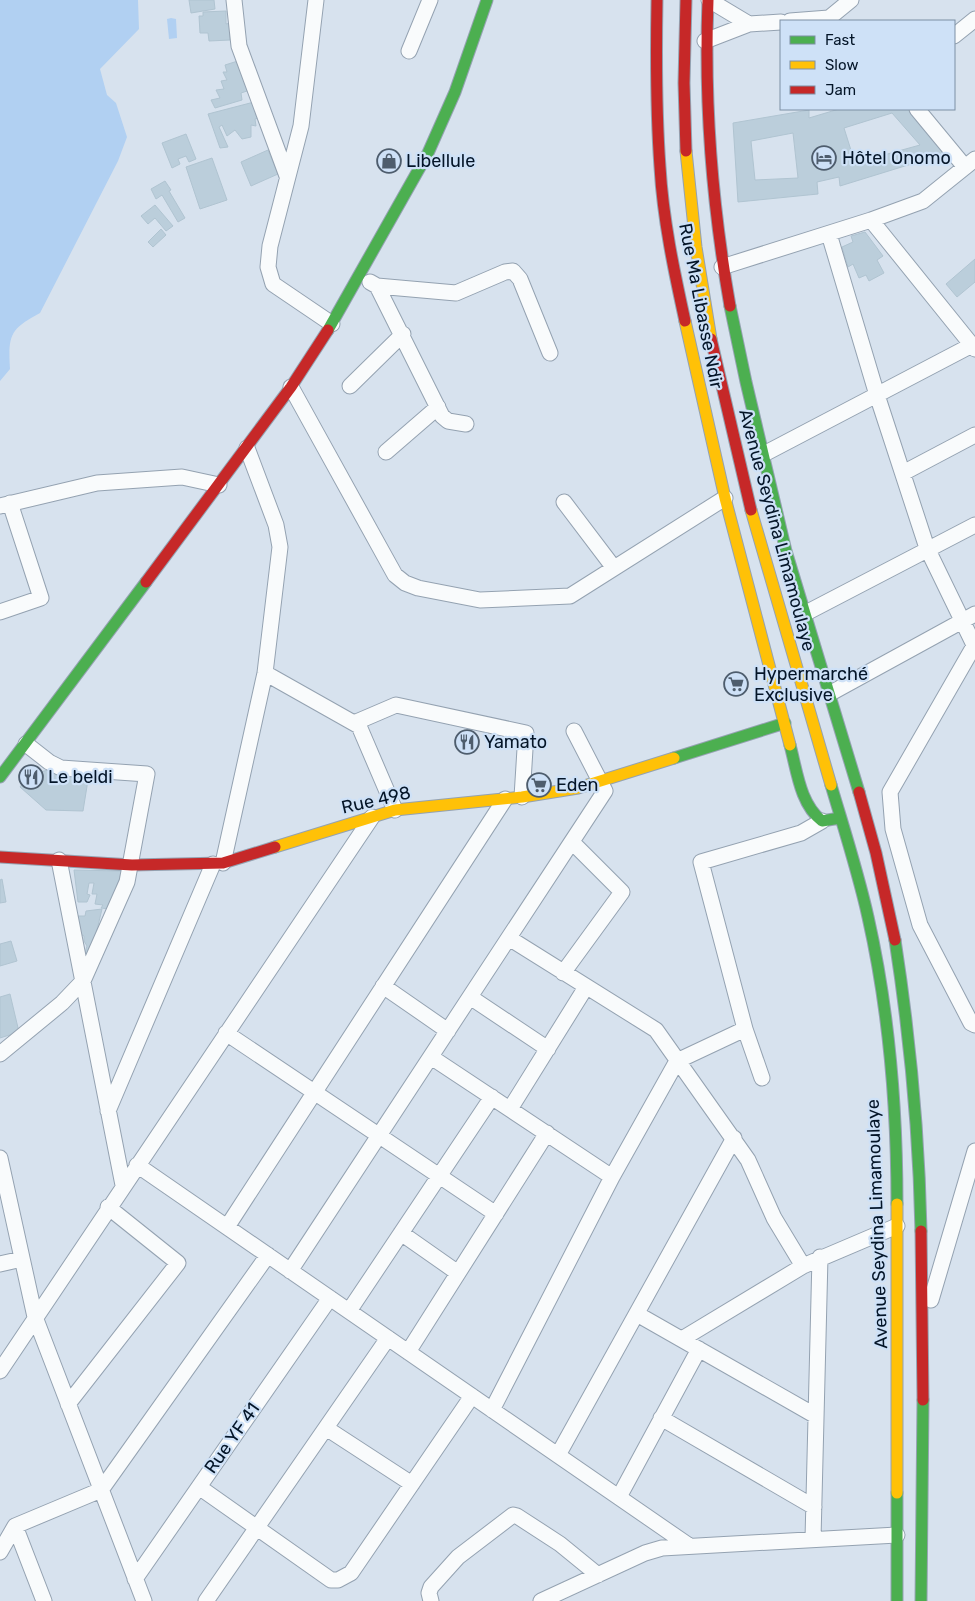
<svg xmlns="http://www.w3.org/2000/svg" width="975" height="1601" font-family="Rubik,sans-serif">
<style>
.water{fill:#b1d0f2}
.building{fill:#bbcedb;stroke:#b0c4d1;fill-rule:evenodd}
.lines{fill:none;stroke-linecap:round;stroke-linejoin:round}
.street-casing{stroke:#94a2b1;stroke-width:17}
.fast-casing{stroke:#94a2b1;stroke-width:13}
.slow-casing{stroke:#94a2b1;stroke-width:13}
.jam-casing{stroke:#94a2b1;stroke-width:13}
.street{stroke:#f9fbfc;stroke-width:15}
.fast{stroke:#4caf50;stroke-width:11}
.slow{stroke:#ffc107;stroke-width:11}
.jam{stroke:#c62828;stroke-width:11}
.labels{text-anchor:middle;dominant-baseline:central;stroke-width:4.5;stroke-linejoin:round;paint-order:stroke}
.poi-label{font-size:18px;fill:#041528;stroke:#cee1f7;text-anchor:start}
.street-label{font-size:18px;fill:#041528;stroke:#cee1f7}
</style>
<rect width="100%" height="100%" fill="#d7e2ee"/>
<path class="water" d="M0 0H138L139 29 100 69 107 95 116 103 127 137 118 161 40 313C10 329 8 335 10 369L0 381Z
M171 18 176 19 177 38 169 39 167 19Z"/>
<path class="building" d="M189 0H214L215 9 191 13Z
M226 11V24L230 23V40L209 41 208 33H200L199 16H203V12Z
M241 60 250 90 241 93 242 100 215 108 211 100 220 98 216 90 224 89 221 81 227 80 223 72H227L225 65Z
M254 102 259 118 255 119 256 126 251 125V137L242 139 235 130 227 136 222 125 219 127 228 147 220 148 208 114Z
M839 109H910L947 153 840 186 839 177 817 182 818 194 738 202 733 123 809 110V118ZM892 113 920 145 855 163 844 128ZM793 133 798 178 755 180 751 141Z
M186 134 196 159 189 162 186 156 178 159 180 164 172 168 162 143Z
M268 150 278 174 251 186 241 162Z
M212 158 227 200 200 209 186 167Z
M165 181 171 190 169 191 185 218 178 222 162 195 156 199 151 189Z
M155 205 173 226 166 231 155 218 148 224 141 216Z
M161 229 166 235 153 247 148 242Z
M865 232 883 256 877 260 884 273 869 281 866 275 859 278 853 264 848 267 842 247 853 242 851 236Z
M975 259V282L957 297 946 284Z
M49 770 88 780 83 811 46 810 20 787 29 774Z
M74 870 122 871 109 909 101 908 103 905 95 904 97 894H92L94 883H89L87 894 90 895 87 902H78Z
M2 879 6 902 0 903V880Z
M102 909 91 955 85 953 87 946 84 941V936L80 934 78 916H85L86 911Z
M11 941 17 961 0 966V944Z
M10 994 19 1032 0 1038V997Z"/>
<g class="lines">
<g class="street-casing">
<path id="street" d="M234 0 239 46 287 176
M316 0 301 126 270 246 268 267 273 284 332 324
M709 0 749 24
M790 21 829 18 851 0
M954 36 975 19
M705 41 749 24 781 22
M409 51 430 0
M917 109 965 167
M871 220 975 349
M829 234 877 395 927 548 975 647
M722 267 871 220 923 201 975 159
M370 282 377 286 442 416 448 421 466 424
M377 286 456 293 505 272 513 271 520 279 550 353
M350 386 403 334
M291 387 395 575 405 583 418 588 480 600 570 596 725 498
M386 452 438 407
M762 455 972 345
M903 473 975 435
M564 502 614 568
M0 506 97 483 182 477 219 485
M0 612 41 598 10 503
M804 614 975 525
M974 646 890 792 893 829 920 925 971 1023 975 1025
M265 673 359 726 395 810
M829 694 975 614
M354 723 396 705 526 733 522 797
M59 860 123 1185
M223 863 265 673 280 547 276 525 247 448
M509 938 656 1030 748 1160 774 1218 803 1266
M563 973 622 892 572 842
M383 986 448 1031
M470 997 548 1049
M745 1029 762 1078
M226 1033 496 1214
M0 1054 62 1003 83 981 127 882 147 774 61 768 49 762 26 744
M431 1057 612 1177
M510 1109 586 987
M108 1111 213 864
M0 1158 35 1317 144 1601
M137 1165 688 1545
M227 1227 505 799
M401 1233 458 1273
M0 1264 22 1259
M290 1271 605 791 574 731
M931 1300 975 1151
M349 1311 492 1097
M637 1314 816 1416
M682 1339 803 1266 897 1226
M408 1352 547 1133
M0 1371 372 817
M68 1404 178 1263 108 1207
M492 1410 612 1177 677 1061 745 1029 701 862 801 833 822 821
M661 1418 814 1507
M326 1428 412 1484
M558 1455 734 1138
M199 1487 331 1580H338L351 1573 472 1396
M619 1497 699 1349
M15 1526 44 1601
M813 1539 820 1257
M0 1552 15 1526 101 1490 268 1255
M135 1579 330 1298
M206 1601 388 1338
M431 1601 429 1593 431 1587 458 1557 513 1515 517 1516 560 1544 598 1575
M541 1601 645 1553 662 1548 897 1535"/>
</g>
<g class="fast-casing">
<path id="fast" d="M730 306 746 382 786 551 859 792
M328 330 428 153 455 92 487 0
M790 745C797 771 800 804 822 821L840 818
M674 758 785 723
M0 777 146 582
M831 785C844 829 858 872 868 917 889 1010 897 1109 897 1204
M895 940C910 1037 919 1133 921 1231
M897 1493V1601
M921 1601 923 1400"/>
</g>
<g class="slow-casing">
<path id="slow" d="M686 151 696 247 711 339
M685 321 725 498 790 745
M751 510 831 785
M275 847 395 810 522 797 578 788 674 758
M897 1204V1493"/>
</g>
<g class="jam-casing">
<path id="jam" d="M657 0C656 56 656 112 660 167 663 219 674 271 685 321
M686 0 684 83 686 151
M708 0C704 103 712 204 730 306
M711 339 751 510
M146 582 291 387 328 330
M859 792 876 853 895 940
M0 857 132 865 223 863 275 847
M921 1231 923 1400"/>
</g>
<use href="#street" class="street"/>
<use href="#fast" class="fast"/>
<use href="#slow" class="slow"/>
<use href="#jam" class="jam"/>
</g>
<defs>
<g id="hotel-ring" transform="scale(1.25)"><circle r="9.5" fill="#cee1f7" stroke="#4e5d6d" stroke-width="1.5"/><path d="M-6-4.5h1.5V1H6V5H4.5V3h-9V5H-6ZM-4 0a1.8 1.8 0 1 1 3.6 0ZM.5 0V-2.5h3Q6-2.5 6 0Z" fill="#4e5d6d"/></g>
<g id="shop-ring" transform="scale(1.25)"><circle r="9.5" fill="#cee1f7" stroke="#4e5d6d" stroke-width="1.5"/><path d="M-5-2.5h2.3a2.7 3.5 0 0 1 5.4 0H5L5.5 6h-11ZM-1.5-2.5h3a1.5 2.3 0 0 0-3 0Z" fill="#4e5d6d"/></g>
<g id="supermarket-ring" transform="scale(1.25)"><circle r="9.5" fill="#cee1f7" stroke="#4e5d6d" stroke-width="1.5"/><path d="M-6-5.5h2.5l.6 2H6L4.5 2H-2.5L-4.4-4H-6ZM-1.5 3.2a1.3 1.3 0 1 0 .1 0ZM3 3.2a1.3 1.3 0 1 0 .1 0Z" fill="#4e5d6d"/></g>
<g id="restaurant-ring" transform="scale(1.25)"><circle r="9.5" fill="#cee1f7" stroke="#4e5d6d" stroke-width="1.5"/><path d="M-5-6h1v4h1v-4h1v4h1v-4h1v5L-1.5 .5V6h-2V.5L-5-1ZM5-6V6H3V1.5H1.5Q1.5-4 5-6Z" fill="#4e5d6d"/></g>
</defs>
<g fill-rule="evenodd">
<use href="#hotel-ring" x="824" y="158"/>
<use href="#shop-ring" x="389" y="161"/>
<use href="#supermarket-ring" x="736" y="684"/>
<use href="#restaurant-ring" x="467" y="742"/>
<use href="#restaurant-ring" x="31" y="777"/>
<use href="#supermarket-ring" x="539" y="785"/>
</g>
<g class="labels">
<g class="poi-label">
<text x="842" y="158">Hôtel Onomo</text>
<text x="406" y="161">Libellule</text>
<text x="754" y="674">Hypermarché<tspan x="754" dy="21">Exclusive</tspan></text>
<text x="484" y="742">Yamato</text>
<text x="48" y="777">Le beldi</text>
<text x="556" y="785">Eden</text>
</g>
<g class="street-label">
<text transform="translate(701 306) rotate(79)">Rue Ma Libasse Ndir</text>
<text transform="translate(777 530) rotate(75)">Avenue Seydina Limamoulaye</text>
<text transform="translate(376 800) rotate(-13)">Rue 498</text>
<text transform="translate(877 1224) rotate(-92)">Avenue Seydina Limamoulaye</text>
<text transform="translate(232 1438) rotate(-55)">Rue YF 41</text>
</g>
</g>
<rect x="780" y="20" width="175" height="90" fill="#cee1f7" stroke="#7d8fa4"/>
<rect x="790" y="36" width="25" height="8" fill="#4caf50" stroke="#7d8fa4"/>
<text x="825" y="45" font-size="15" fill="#041528">Fast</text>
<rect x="790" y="61" width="25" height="8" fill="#ffc107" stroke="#7d8fa4"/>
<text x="825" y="70" font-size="15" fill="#041528">Slow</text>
<rect x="790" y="86" width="25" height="8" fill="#c62828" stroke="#7d8fa4"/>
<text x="825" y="95" font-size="15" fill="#041528">Jam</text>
</svg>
